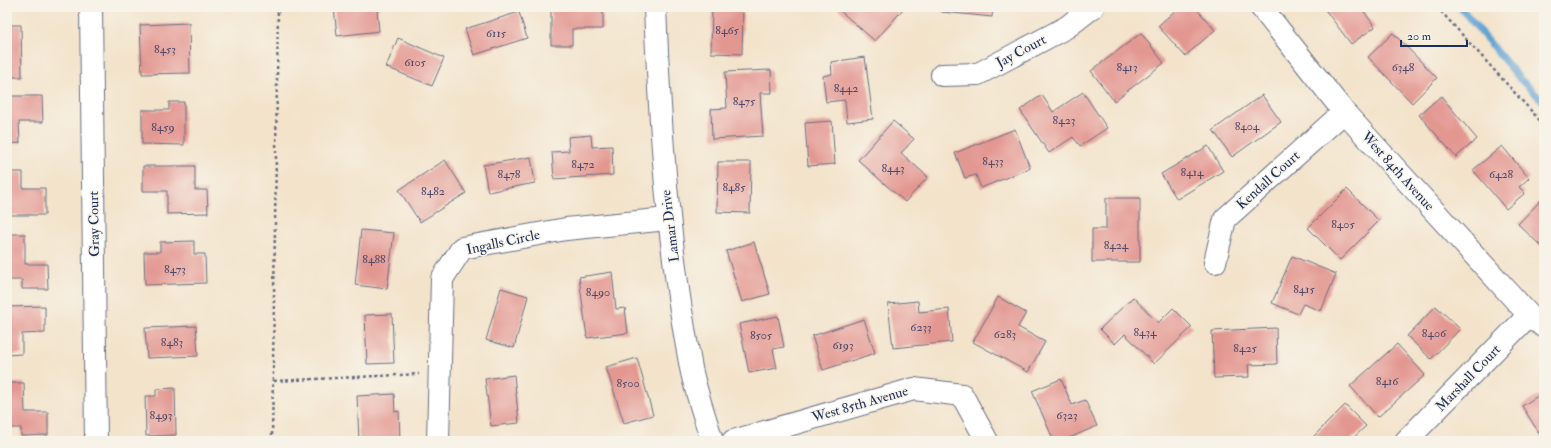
<svg xmlns="http://www.w3.org/2000/svg" width="1551" height="448" font-family="'IM FELL Double Pica',serif">
<style>
.lines{fill:none;stroke-linecap:round;stroke-linejoin:round}
.stream{stroke:#5da1d2;stroke-width:7}
.building{fill:#e39791}
.street-casing{stroke:#676e84;stroke-width:24}
.path{stroke:#676e84;stroke-width:2.5;stroke-dasharray:3 3;stroke-linecap:butt}
.street{stroke:#fff;stroke-width:22}
.labels{text-anchor:middle;dominant-baseline:central;stroke-width:3;stroke-linejoin:round;paint-order:stroke}
.number-label{font-size:12px;fill:#4d496b}
.street-label{font-size:14px;fill:#1b2f5e;stroke:#f7f3e8}
</style>
<rect width="100%" height="100%" fill="#f7f3e8"/>
<filter id="ink" filterUnits="userSpaceOnUse"><feTurbulence type="fractalNoise" baseFrequency=".025" numOctaves="2"/><feDisplacementMap in="SourceGraphic" scale="8" xChannelSelector="R" yChannelSelector="G"/><feConvolveMatrix kernelMatrix="1 2 1 2 8 2 1 2 1" color-interpolation-filters="sRGB"/></filter>
<filter id="wash" filterUnits="userSpaceOnUse"><feTurbulence type="fractalNoise" baseFrequency=".012" numOctaves="4" result="noise"/><feDisplacementMap in="SourceGraphic" scale="16" xChannelSelector="R" yChannelSelector="G"/><feGaussianBlur stdDeviation="0.9" result="paint"/><feColorMatrix in="noise" values="0 0 0 0 0 0 0 0 0 0 0 0 0 0 0 0 0 1.4 0 .05"/><feComposite in="paint" operator="in"/></filter>
<g filter="url(#wash)">
<rect width="100%" height="100%" fill="#f3e3cb"/>
<g class="lines">
<path class="stream" d="M1460 7 1520 79 1544 102"/>
</g>
<g id="blocks">
<path class="building" d="M334 7H379V9L377 10 379 31 337 36Z
M551 7H603V29H572V45H551Z
M712 7H743L742 54 711 53Z
M840 7H905L875 41 838 9Z
M943 7H993L992 17 942 12Z
M1179 7H1195L1215 30 1185 56 1158 26Z
M1323 7H1361L1375 27 1351 44Z
M519 12 527 38 474 55 465 29Z
M189 23 190 73 142 74 140 25Z
M7 25H21L22 77H7Z
M1141 33 1164 63 1114 101 1091 71Z
M1393 33 1437 78 1412 103 1368 57Z
M398 38 444 58 432 86 386 67Z
M865 57 873 119 847 122 845 100 826 102 823 76 832 74 831 62Z
M771 70 772 93H760L763 136 712 139 711 109 727 108 725 72Z
M1083 92 1107 128 1080 146 1073 137 1049 153 1020 110 1042 95 1053 112Z
M1262 95 1281 122 1232 157 1213 130Z
M7 96H42L43 122H19L20 143 7 144Z
M1441 96 1477 139 1456 157 1419 115Z
M169 102H184V145L142 144V110H169Z
M832 121 835 164 808 166 805 123Z
M893 121 914 139 901 153 928 177 905 202 858 160Z
M1015 129 1030 168 981 188 976 175 965 178 955 153Z
M591 135 592 147 612 146 613 175 554 179 552 152 569 151 568 137Z
M1208 146 1223 171 1177 199 1161 174Z
M1502 146 1529 178 1519 187 1525 193 1506 209 1473 170Z
M531 157 535 183 488 192 483 165Z
M445 160 466 193 420 222 399 190Z
M718 162H751L750 213 717 212Z
M143 166H195V190H207L208 213 167 214V191H143Z
M7 172H23V188H45V215H7Z
M1347 189 1379 221 1340 260 1308 228Z
M1544 197V249L1518 224Z
M1106 198H1140V262H1092V229H1106Z
M361 230 394 233 387 289 355 285Z
M7 234H25V264H47L48 289H22V280H7Z
M194 241V254H205L206 283 145 285 144 252H160V242Z
M754 242 770 294 742 302 726 251Z
M1292 256 1336 274 1321 311 1303 304 1298 314 1272 303Z
M612 272 616 309 625 308 628 333 587 338 579 277Z
M501 288 528 296 514 348 486 340Z
M998 297 1026 313 1018 327 1045 342 1028 372 973 342Z
M1133 297 1158 323 1173 308 1192 327 1154 364 1125 334 1115 344 1100 329Z
M918 301 919 312 949 309 952 342 893 348 888 304Z
M45 306V333L22 334V354L7 355V307Z
M1436 306 1460 329 1431 359 1407 336Z
M392 314 394 363 367 364 365 315Z
M778 316 784 347 773 349 777 368 749 373 739 324Z
M864 319 875 353 823 370 812 336Z
M196 326 198 356 147 358 145 328Z
M1276 328 1277 364 1248 365 1249 377 1214 378 1212 331Z
M1397 344 1425 375 1378 417 1350 386Z
M637 358 653 415 624 423 606 367Z
M514 375 519 423 491 426 485 379Z
M1061 379 1072 405 1085 400 1097 426 1062 441H1054L1032 391Z
M7 383H24L25 412H48V435L21 436V428H7Z
M175 388 176 435 146 436 145 396H156V389Z
M1544 392V441L1522 406Z
M394 394 395 412 399 411 400 441H359L357 396Z
M1345 405 1366 426 1350 441H1309Z"/>
</g>
</g>
<g filter="url(#ink)">
<use href="#blocks" fill-opacity="0" stroke="#676e84" stroke-width="1"/>
<g class="lines">
<g class="street-casing">
<path id="street" d="M91 7 96 441
M655 7C660 128 668 249 691 368 696 393 705 417 712 441
M1261 7 1344 112 1529 315 1544 327
M942 75 978 74 1067 27 1093 7
M1215 262 1225 219 1344 112
M438 441 442 279 462 248 566 229 668 219
M733 441 914 389 962 395 987 441
M1406 441 1529 315"/>
</g>
<path class="path" d="M1437 7 1544 125
M274 381 419 374
M272 441 278 7"/>
<use href="#street" class="street"/>
</g>
</g>
<g class="labels">
<g class="number-label">
<text x="727" y="30">8465</text>
<text x="496" y="33">6115</text>
<text x="165" y="49">8453</text>
<text x="415" y="62">6105</text>
<text x="1127" y="67">8413</text>
<text x="1403" y="67">6348</text>
<text x="846" y="88">8442</text>
<text x="744" y="101">8475</text>
<text x="1064" y="120">8423</text>
<text x="1247" y="126">8404</text>
<text x="163" y="127">8459</text>
<text x="993" y="161">8433</text>
<text x="583" y="164">8472</text>
<text x="893" y="168">8443</text>
<text x="1192" y="172">8414</text>
<text x="509" y="174">8478</text>
<text x="1501" y="174">6428</text>
<text x="734" y="187">8485</text>
<text x="433" y="191">8482</text>
<text x="1343" y="224">8405</text>
<text x="1116" y="245">8424</text>
<text x="374" y="259">8488</text>
<text x="175" y="269">8473</text>
<text x="1304" y="289">8415</text>
<text x="598" y="292">8490</text>
<text x="921" y="327">6233</text>
<text x="1145" y="332">8434</text>
<text x="1434" y="333">8406</text>
<text x="1005" y="334">6283</text>
<text x="761" y="335">8505</text>
<text x="172" y="342">8483</text>
<text x="843" y="345">6193</text>
<text x="1245" y="348">8425</text>
<text x="1387" y="381">8416</text>
<text x="628" y="383">8500</text>
<text x="161" y="415">8493</text>
<text x="1067" y="415">6323</text>
</g>
<g class="street-label">
<text transform="translate(1021 51) rotate(-28)">Jay Court</text>
<text transform="translate(1398 171) rotate(48)">West 84th Avenue</text>
<text transform="translate(1268 180) rotate(-42)">Kendall Court</text>
<text transform="translate(94 224) rotate(-91)">Gray Court</text>
<text transform="translate(670 226) rotate(-97)">Lamar Drive</text>
<text transform="translate(503 242) rotate(-12)">Ingalls Circle</text>
<text transform="translate(1468 378) rotate(-46)">Marshall Court</text>
<text transform="translate(860 404) rotate(-16)">West 85th Avenue</text>
</g>
</g>
<rect width="1551" height="448" fill="none" stroke="#f7f3e8" stroke-width="24"/>
<path d="M1401 40v6h66v-6" fill="none" stroke="#1b2f5e" stroke-width="2"/>
<text x="1407" y="40" font-size="12" fill="#1b2f5e" stroke="#f7f3e8" stroke-width="3" paint-order="stroke">20 m</text>
</svg>
